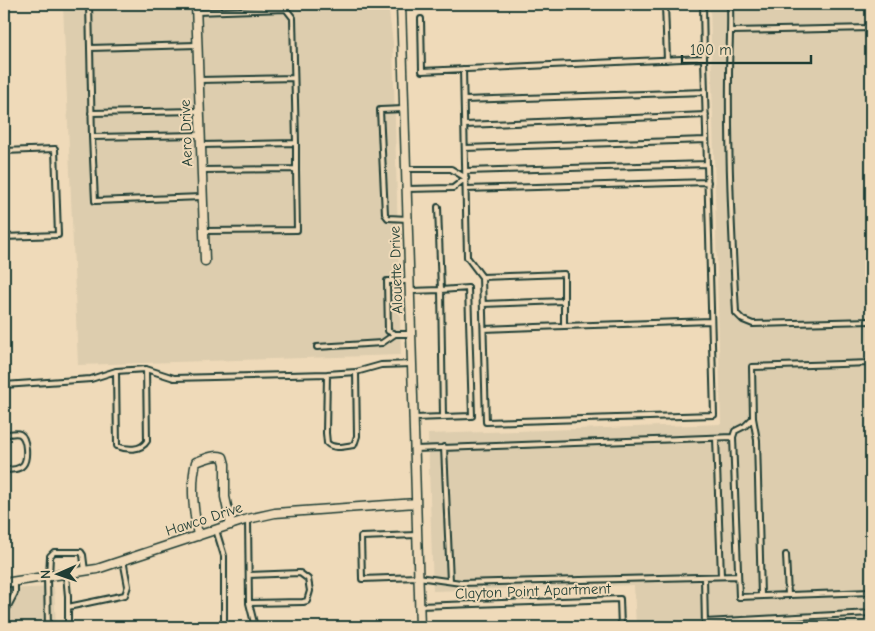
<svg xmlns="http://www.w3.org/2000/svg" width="875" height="631" font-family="'Comic Neue',sans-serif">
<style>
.built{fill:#ddcdae}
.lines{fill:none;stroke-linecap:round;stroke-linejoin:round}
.service-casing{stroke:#1f3d34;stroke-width:8}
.minor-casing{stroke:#1f3d34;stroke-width:11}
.service{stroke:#efdab9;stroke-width:4}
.minor{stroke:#efdab9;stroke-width:8}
.labels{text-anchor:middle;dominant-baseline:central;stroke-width:4;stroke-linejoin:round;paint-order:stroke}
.street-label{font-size:15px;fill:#1f3d34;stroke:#efdab9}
</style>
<rect width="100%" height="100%" fill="#efdab9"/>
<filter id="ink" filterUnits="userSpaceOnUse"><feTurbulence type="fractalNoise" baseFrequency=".02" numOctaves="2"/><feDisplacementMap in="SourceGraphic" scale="10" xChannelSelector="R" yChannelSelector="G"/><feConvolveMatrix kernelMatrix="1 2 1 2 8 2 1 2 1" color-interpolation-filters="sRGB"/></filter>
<g filter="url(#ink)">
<path class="built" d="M63 4H388L393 43 401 355 78 365Z
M710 4H871V627H636L634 585 433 591 428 434 721 424Z
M54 587 56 627H4V589Z"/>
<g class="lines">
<g class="service-casing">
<path id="service" d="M89 4 92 137 200 135
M730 4C731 28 729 52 729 76 728 155 732 235 736 313L743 320 753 324 871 321
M197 12 286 9 293 18 296 143
M421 19 422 71 704 58 714 415 486 422 482 277 467 257 463 69
M731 31 871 28
M90 48 197 45
M667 60 665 5 703 4 704 58
M199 80 294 78
M464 100 705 92
M404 109 380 110 385 214 388 218 408 219
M91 113 199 111
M465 125 706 115
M92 137 95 201 202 197
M201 145 296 143V169L202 170
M465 148 706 140
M4 151 55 149 58 235 4 237
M406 169H451L466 178
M466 171 707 164
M407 189 453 188 466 178
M466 189 708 182
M204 231 297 230 296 169
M482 277 564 274V326L484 329
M410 281H387L388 331 395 334H411
M410 291 441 290 438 207
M483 304 564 301
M564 326 711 321
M317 347 382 343 395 334
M116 371 117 446C127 450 141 451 147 441L146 369
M327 374 326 433 327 443C334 450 346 446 354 445L357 436 356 372
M4 385 91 379 116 371 146 369 174 378 327 374 356 372 381 365 412 364
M414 418 443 417 441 290 468 288 472 416 443 417
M753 418 757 440 761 596
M4 435C8 434 16 432 20 434 27 438 28 459 23 465 19 470 10 470 4 470
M733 437 735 431 745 426 753 418 752 367 871 363
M716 438 721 576
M444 447 450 581
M415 449 733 437 739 597 871 592
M248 520 249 603 255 627
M216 530 224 556V627
M417 535 361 537 362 579 418 577 461 583 738 576
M786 555 788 595
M66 575 68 596V627
M249 575 300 573 308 579 310 591 307 601 303 602 249 603
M47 577 48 627
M49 577 50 556 54 552H81L83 555 85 571
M704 577 705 627
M419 606 620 599 621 627
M68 607 125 595 128 586 123 560
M4 614 15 593V582
M705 622 871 613"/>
</g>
<g class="minor-casing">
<path id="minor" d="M196 4 205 261
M401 4 420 627
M198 536C194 512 190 486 196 462 205 459 214 454 223 457L225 464V497L231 525
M4 583 97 569 248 519 275 513 416 503"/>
</g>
<use href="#service" class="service"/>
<use href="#minor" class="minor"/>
</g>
</g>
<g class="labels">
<g class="street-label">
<text transform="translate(186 133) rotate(-92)">Aero Drive</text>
<text transform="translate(396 270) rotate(-92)">Alouette Drive</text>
<text transform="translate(204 519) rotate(-18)">Hawco Drive</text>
<text transform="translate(533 591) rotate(-2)">Clayton Point Apartment</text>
</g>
</g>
<rect width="875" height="631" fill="none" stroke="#efdab9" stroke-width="20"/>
<rect x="10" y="10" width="855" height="611" fill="none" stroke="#1f3d34" stroke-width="2" filter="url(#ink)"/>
<g transform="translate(58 574) rotate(268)" stroke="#efdab9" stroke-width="4" paint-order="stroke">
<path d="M0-4L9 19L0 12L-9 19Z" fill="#1f3d34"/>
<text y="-8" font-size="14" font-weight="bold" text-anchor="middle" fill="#1f3d34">N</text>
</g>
<path d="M682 55v8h129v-8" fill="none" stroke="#1f3d34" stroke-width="2.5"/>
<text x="690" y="55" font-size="15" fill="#1f3d34" stroke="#efdab9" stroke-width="4" paint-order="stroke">100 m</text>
</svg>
